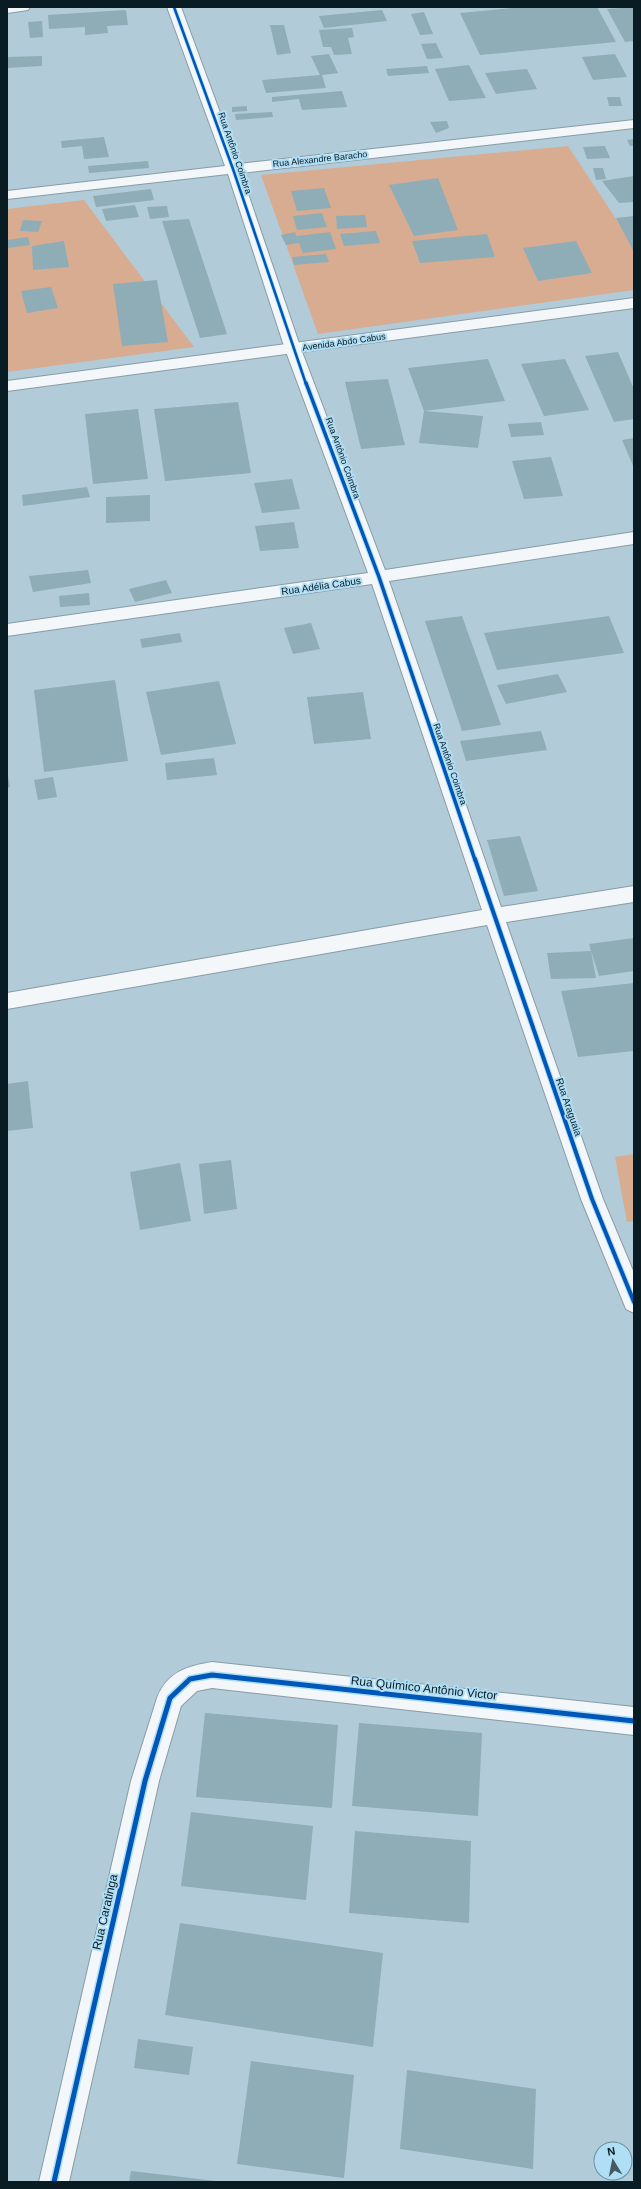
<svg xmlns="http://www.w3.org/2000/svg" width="641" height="2189" font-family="Helvetica,sans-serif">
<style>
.green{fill:#d8ac90}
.building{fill:#8fadb6}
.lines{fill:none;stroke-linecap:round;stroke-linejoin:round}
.street-casing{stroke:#889ca5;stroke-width:2}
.secondary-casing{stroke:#889ca5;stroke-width:2}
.street{fill:#f3f7f9;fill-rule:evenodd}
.secondary{fill:#f3f7f9;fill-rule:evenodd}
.cycleway-far3-casing{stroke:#afdef5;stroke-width:4}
.cycleway-far2-casing{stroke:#afdef5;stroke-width:5.5}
.cycleway-far1-casing{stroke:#afdef5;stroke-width:6}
.cycleway-casing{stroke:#afdef5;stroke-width:8}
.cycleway-far3{stroke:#0057b8;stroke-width:2.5}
.cycleway-far2{stroke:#0057b8;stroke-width:3.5}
.cycleway-far1{stroke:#0057b8;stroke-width:4}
.cycleway{stroke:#0057b8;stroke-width:5}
.labels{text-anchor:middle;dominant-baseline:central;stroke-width:4;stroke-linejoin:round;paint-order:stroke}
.far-street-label{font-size:9px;fill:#091b23;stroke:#afdef5}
.street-label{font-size:10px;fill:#091b23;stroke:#afdef5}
.near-street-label{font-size:12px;fill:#091b23;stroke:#afdef5}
</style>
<rect width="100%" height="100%" fill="#b2cbd8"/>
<path class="green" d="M568 146 634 246V290L318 334 261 175Z
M84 200 194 347 7 372V209Z
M634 1154V1221L627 1222 615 1157Z"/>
<path class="building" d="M524 7H597L616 42 480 55 460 13Z
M634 7V41L625 42 607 9Z
M126 10 128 25 107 26 108 33 85 35V27L49 29 48 15Z
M382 10 387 21 324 28 319 16Z
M424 12 433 34 420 35 411 14Z
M42 21 43 37 30 38 28 22Z
M270 25H284L291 53 277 55Z
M352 28 354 37 348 38 352 54 334 55 331 47H323L319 30Z
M436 43 443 58 427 59 421 44Z
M329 54 338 73 322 75 326 88 266 93 262 80 320 75 311 56Z
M615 54 627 77 593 80 582 57Z
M42 56V66L7 68V57Z
M469 65 486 98 449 101 435 69Z
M427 66 429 73 388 76 386 69Z
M527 69 537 89 496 94 485 73Z
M342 91 347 107 302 110 299 99 272 102V97Z
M607 97H620L622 106H609Z
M247 106V111L232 112V107Z
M272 112 273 117 236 120 235 114Z
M447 121 449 128 436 133 430 122Z
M104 137 109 157 84 159 82 146 62 148 61 141Z
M634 139V146H630L627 140Z
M605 146 610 158 587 159 583 147Z
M148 161 149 168 89 173 88 166Z
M593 168H603L606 179 596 180Z
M634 176V202L619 203 602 181Z
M438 178 458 230 414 236 389 185Z
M324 188 331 208 297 211 291 191Z
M151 189 154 200 96 207 93 196Z
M135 205 139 217 106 221 102 209Z
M167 206 169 217 150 219 147 207Z
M322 213 327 227 297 230 293 216Z
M365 215 367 227 337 229 336 216Z
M634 216V252L616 218Z
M189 219 227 334 200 338 162 221Z
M23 220 42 221 38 232 20 231Z
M376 231 380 243 344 246 340 234Z
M295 232 299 243 297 236 330 232 336 249 303 253 299 243 286 245 281 235Z
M487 234 495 257 420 263 412 241Z
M28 237 30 245 7 248V240Z
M64 241 69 267 33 270 32 246Z
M576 241 592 273 538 281 523 248Z
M326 254 329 262 294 265 292 257Z
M157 280 168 342 122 346 113 284Z
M51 287 58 308 27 313 21 291Z
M618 352 634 389V419L614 422 585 356Z
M488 359 505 401 424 411 408 368Z
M565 359 589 410 544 416 521 364Z
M388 379 405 445 361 449 345 382Z
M238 402 251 473 165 481 154 409Z
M138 409 148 479 93 484 85 414Z
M424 411 483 416 478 448 419 443Z
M541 422 544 435 511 437 508 424Z
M634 438V468L622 440Z
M551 457 563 496 524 499 512 461Z
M292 479 300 509 262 513 254 483Z
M87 487 90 497 23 506 22 495Z
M150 495V521L106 523V497Z
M294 522 299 548 260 551 255 526Z
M88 570 91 583 33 592 29 576Z
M166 580 172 593 135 602 129 589Z
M89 593 90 605 60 607 59 596Z
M462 616 501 725 462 731 425 621Z
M609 616 624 653 497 670 484 633Z
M311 623 320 649 293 654 284 628Z
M180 633 182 642 142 648 140 639Z
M558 674 567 692 506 704 497 685Z
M115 680 128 761 44 772 34 690Z
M219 681 236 744 161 755 146 692Z
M363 692 371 739 314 744 307 697Z
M541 731 547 750 466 761 460 741Z
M214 758 217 775 167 780 165 763Z
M7 770 10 787 7 788Z
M53 777 57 797 38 800 34 780Z
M520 836 538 891 504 896 487 840Z
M634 938V971L599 976 591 951 596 978 551 979 547 953 591 951 589 944Z
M634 983V1051L578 1057 561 991Z
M28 1081 33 1128 7 1131V1084Z
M231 1160 237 1209 204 1214 199 1164Z
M180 1163 191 1221 140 1230 130 1172Z
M205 1713 338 1725 332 1808 196 1797Z
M359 1723 482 1733 478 1816 352 1806Z
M191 1812 313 1826 306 1900 181 1886Z
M355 1831 471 1841 469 1923 349 1913Z
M180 1923 383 1953 373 2047 165 2015Z
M138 2039 193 2047 189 2075 134 2068Z
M251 2061 354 2075 344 2178 237 2164Z
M407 2070 536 2089 533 2169 400 2149Z
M131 2171 216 2181V2182H129Z"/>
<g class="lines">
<g class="street-casing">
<path id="street" d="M7 7H30L28 10 7 13Z
M167 7H181L239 164 634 120V128L241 173 301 349 385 570 634 532V544L389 581 501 907 634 886V902L506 922 603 1199 634 1273V1313L626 1309 581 1199 487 925 7 1009V993L482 910 372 584 7 636V624L368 573 285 349 228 174 7 199V191L225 166Z
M212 1662 634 1707V1735L212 1688 197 1691 181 1706 159 1781 69 2182H39L131 1781 157 1698C167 1672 187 1666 212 1662Z"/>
</g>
<g class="secondary-casing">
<path id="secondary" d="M634 298V308L7 391V381Z"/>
</g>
<use href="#street" class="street"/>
<use href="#secondary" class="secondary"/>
<g class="cycleway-far3-casing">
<path id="cycleway-far3" d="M174 7 233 169 306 384"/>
</g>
<g class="cycleway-far2-casing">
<path id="cycleway-far2" d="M306 383 379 577 475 860"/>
</g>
<g class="cycleway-far1-casing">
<path id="cycleway-far1" d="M475 859 592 1199 634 1302"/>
</g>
<g class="cycleway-casing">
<path id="cycleway" d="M54 2182 145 1781 170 1698 190 1679 212 1675 634 1721"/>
</g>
<use href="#cycleway-far3" class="cycleway-far3"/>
<use href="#cycleway-far2" class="cycleway-far2"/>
<use href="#cycleway-far1" class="cycleway-far1"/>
<use href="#cycleway" class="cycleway"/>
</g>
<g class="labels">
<g class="far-street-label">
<text transform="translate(235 153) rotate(71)">Rua Antônio Coimbra</text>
<text transform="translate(320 159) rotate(-6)">Rua Alexandre Baracho</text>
<text transform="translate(344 342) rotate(-8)">Avenida Abdo Cabus</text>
<text transform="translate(343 458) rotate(70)">Rua Antônio Coimbra</text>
<text transform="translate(450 764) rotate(71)">Rua Antônio Coimbra</text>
</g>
<g class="street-label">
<text transform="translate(321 586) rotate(-8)">Rua Adélia Cabus</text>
<text transform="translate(569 1107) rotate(71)">Rua Araguaia</text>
</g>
<g class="near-street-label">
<text transform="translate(424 1688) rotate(6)">Rua Químico Antônio Victor</text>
<text transform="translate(105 1912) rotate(-77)">Rua Caratinga</text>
</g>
</g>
<rect width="641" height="2189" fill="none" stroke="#091b23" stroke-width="16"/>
<g transform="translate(613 2161) rotate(350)"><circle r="19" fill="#afdef5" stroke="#6d90a1"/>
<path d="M0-3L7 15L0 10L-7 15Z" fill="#445962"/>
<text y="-6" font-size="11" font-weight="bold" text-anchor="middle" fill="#091b23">N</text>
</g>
</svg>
